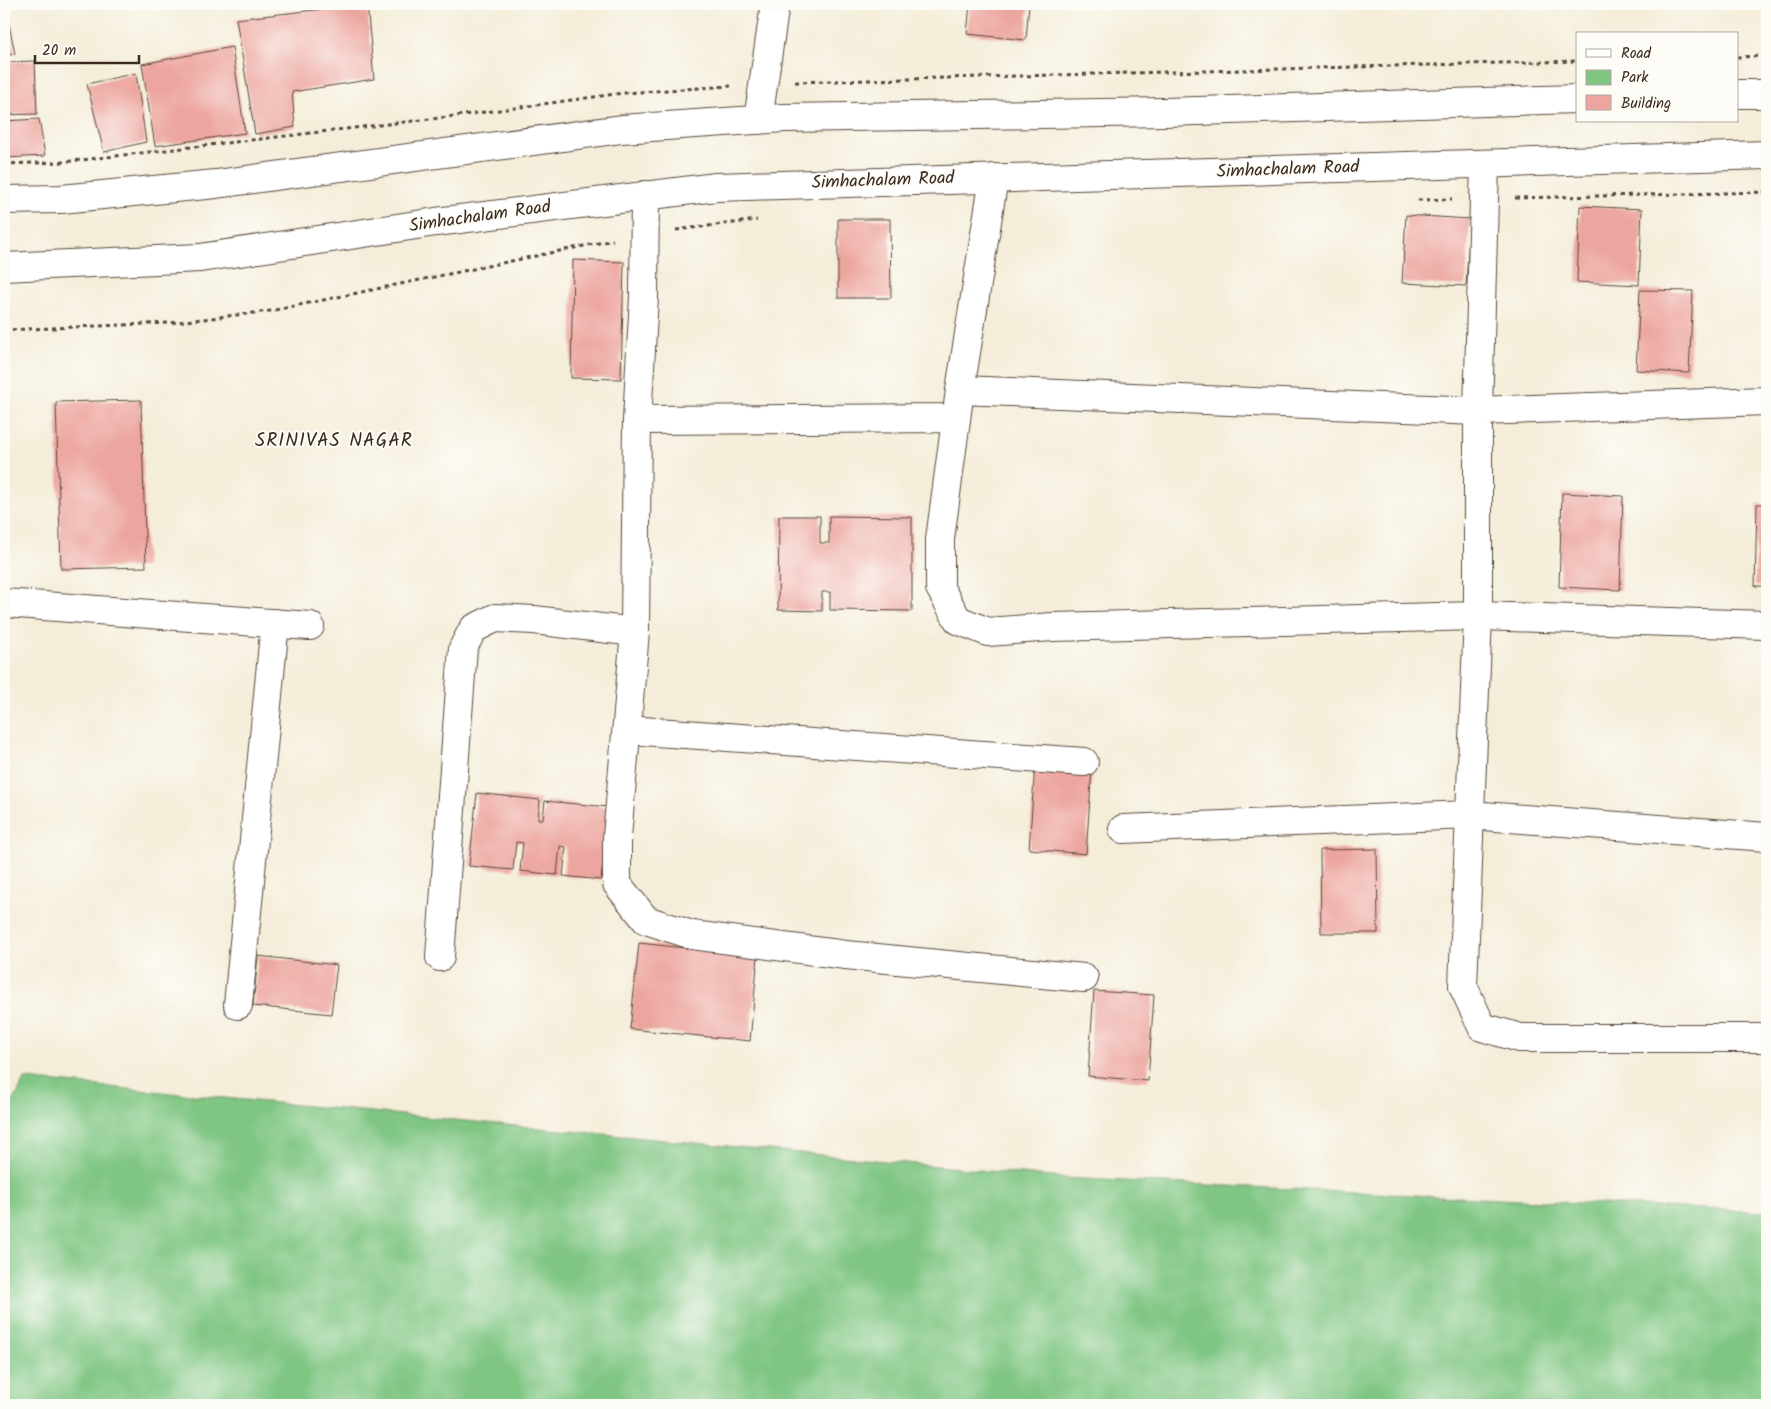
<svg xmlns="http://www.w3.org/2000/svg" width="1771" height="1409" font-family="Kalam,sans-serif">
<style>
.green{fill:#7fc683;stroke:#5d7850}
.building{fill:#eda59f}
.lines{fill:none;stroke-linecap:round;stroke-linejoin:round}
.street-casing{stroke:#57473a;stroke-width:30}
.primary-casing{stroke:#57473a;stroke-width:30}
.path{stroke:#57473a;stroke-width:3;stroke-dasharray:4 4;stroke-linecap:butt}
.street{stroke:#fff;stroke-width:28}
.primary{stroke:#fff;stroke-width:28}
.labels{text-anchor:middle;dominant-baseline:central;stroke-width:4;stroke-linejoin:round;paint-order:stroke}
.street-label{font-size:18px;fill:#3b2a1e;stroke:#fdfcf7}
.neighbourhood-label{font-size:19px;letter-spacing:1px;fill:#3b2a1e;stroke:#fdfcf7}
</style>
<rect width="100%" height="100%" fill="#fdfcf7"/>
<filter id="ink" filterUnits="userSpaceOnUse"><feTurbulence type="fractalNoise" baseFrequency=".02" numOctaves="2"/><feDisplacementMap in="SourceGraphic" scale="10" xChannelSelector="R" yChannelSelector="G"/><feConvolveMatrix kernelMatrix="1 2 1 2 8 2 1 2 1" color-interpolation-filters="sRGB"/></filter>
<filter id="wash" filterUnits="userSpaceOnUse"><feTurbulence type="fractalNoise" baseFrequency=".0096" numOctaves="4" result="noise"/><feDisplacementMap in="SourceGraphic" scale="20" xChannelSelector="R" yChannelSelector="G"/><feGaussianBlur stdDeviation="1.12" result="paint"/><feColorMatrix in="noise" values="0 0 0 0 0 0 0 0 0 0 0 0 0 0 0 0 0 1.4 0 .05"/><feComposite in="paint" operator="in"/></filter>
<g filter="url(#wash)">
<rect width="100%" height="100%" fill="#f4edd9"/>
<path class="green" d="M25 1079 1063 1178 1767 1212V1405H4V1119Z"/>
<g id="blocks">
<path class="building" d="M4 4H5L15 54 4 55Z
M367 4 374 79 292 92 295 127 255 134 236 19Z
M970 4H1029L1026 40 967 34Z
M232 47 245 133 155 146 142 64Z
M35 61 37 114 4 115V62Z
M136 73 146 142 104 152 87 84Z
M39 119 45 156 4 158V121Z
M1580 206 1642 209 1639 285 1577 282Z
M1406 215 1470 219 1466 286 1402 283Z
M838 219H890L891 298H838Z
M573 260 624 262 621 379 571 378Z
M1640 290 1693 291 1689 373 1636 370Z
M141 400 146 567 61 569 56 402Z
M1562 493 1623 496 1620 590 1559 587Z
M1757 504H1767V586H1755Z
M779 516H820V543H829V516L912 517V611L830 610V592H822V611L778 610Z
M1035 765 1092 769 1086 854 1029 849Z
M477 793 540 800 538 819H543L545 801 609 807 601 880 563 876 566 847 560 846 557 875 520 871 523 843 516 842 513 870 469 866Z
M1377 849 1378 933H1321L1320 850Z
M639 943 758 956 750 1041 630 1029Z
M258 956 337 965 331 1014 253 1006Z
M1094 991 1154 995 1148 1081 1088 1076Z"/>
</g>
</g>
<g filter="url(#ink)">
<use href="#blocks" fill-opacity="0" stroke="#57473a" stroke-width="1"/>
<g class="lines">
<g class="street-casing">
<path id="street" d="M758 120 775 4
M1485 164 1478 411 1767 401
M994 178 960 390 940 539V588L958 620 988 632 1052 627 1478 616 1463 986 1482 1027 1520 1038H1767
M645 195 644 297 637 420 635 632 617 837V884L646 920 692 935 846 955 1084 978
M960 390 1478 411V616L1767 625
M637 420 956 418
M4 603 310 626
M628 730 1084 762
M1123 829 1469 815 1767 837
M440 957 463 648 473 629 495 618 534 620 635 632
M238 1005 275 623"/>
</g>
<g class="primary-casing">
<path id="primary" d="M1737 94H1767
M4 200 61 199 216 184 622 129 710 123 784 118 1165 112 1577 99
M4 267 200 258 436 222 716 187 1767 155"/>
</g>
<path class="path" d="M1737 57 1767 56
M795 82 1577 61
M4 164 64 162 456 116 623 93 731 86
M1515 198 1767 192
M1418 200 1452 199
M676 230 757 220
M4 330 169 323 270 311 613 240"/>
<use href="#street" class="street"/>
<use href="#primary" class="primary"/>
</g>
</g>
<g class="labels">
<g class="street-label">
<text transform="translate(1288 170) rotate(-2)">Simhachalam Road</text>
<text transform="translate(883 181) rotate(-2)">Simhachalam Road</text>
<text transform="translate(480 217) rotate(-8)">Simhachalam Road</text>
</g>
<g class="neighbourhood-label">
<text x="334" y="441">SRINIVAS NAGAR</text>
</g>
</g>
<rect width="1771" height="1409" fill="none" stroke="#fdfcf7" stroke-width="20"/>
<rect x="1576" y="32" width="162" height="90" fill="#fdfcf7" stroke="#afa8a0"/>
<rect x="1586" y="49" width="25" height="8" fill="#ffffff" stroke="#afa8a0"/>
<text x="1621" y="58" font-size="15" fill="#3b2a1e">Road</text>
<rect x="1586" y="70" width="25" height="15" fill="#7fc683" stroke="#afa8a0"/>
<text x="1621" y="82" font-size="15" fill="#3b2a1e">Park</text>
<rect x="1586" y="95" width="25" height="15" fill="#eda59f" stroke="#afa8a0"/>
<text x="1621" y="108" font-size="15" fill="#3b2a1e">Building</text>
<path d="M35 55v8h104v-8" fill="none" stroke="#3b2a1e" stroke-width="2.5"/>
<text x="42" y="55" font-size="15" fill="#3b2a1e" stroke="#fdfcf7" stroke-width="4" paint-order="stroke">20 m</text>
</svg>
